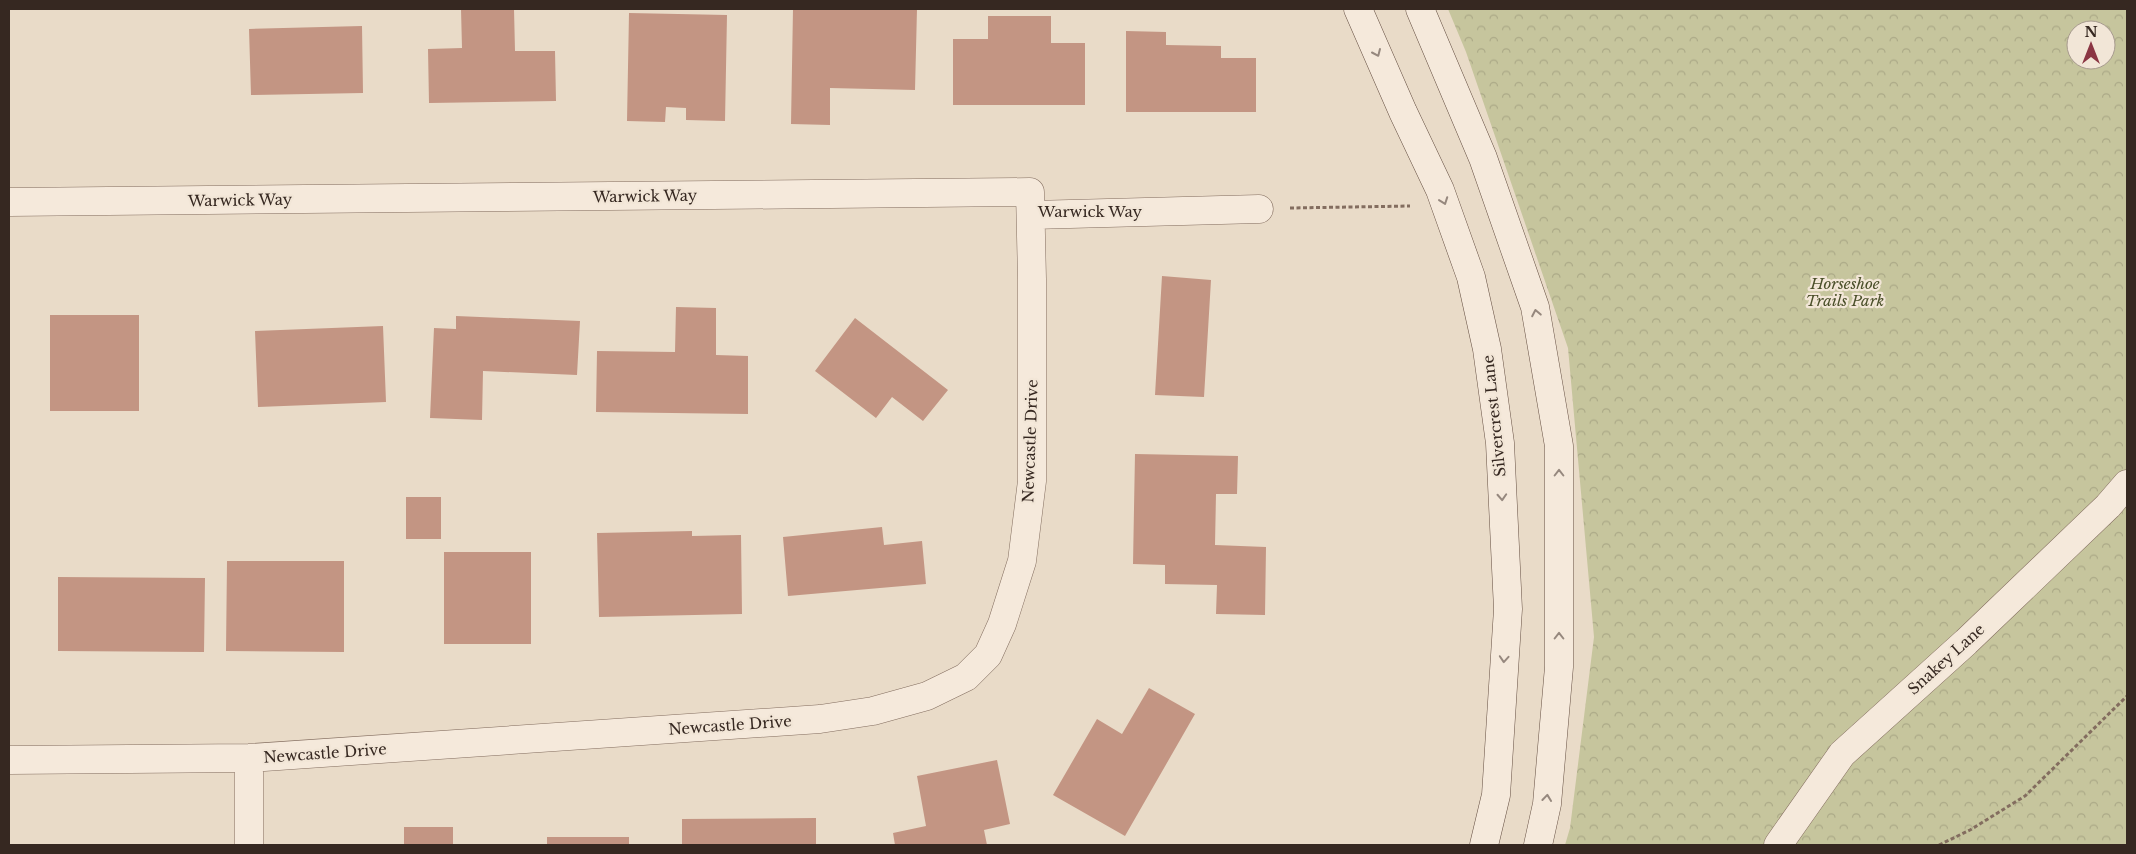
<svg xmlns="http://www.w3.org/2000/svg" width="2136" height="854" font-family="'Libre Baskerville',serif">
<style>
.park{fill:url(#park-crowns);fill-rule:evenodd}
.building{fill:#c39583}
.lines{fill:none;stroke-linecap:round;stroke-linejoin:round}
.street-casing{stroke:#836d5f;stroke-width:29}
.secondary-casing{stroke:#654f42;stroke-width:29}
.path{stroke:#836d5f;stroke-width:3;stroke-dasharray:4 2.5;stroke-linecap:butt}
.street{stroke:#f5e9db;stroke-width:28}
.secondary{stroke:#f5e9db;stroke-width:28}
.oneway{stroke:#96887e}
.labels{text-anchor:middle;dominant-baseline:central;stroke-width:4.5;stroke-linejoin:round;paint-order:stroke}
.street-label{font-size:15px;fill:#362821;stroke:#f2e6d7}
.park-label{font-size:15px;font-style:italic;fill:#4b502a;stroke:#f2e6d7}
</style>
<defs>
<pattern id="park-crowns" width="20" height="18" patternUnits="userSpaceOnUse" patternTransform="scale(1.25)"><rect width="20" height="18" fill="#c6c59d"/><path d="M2 6a3 3 0 1 1 6 0M12 15a3 3 0 1 1 6 0" fill="none" stroke="#aba987"/></pattern>
</defs>
<rect width="100%" height="100%" fill="#e9dbc8"/>
<path class="park" d="M1448 9H2127V845H1565L1570 828 1594 637 1568 348 1466 52ZM2076 30H2106V60H2076Z"/>
<path class="building" d="M461 9H514L515 51H555L556 101 429 103 428 49 462 48Z
M793 9H917L915 90 830 88V125L791 124Z
M629 13 727 15 725 121 686 120V108L666 107 665 122 627 121Z
M988 16H1051V43H1085V105H953V39H988Z
M362 26 363 93 251 95 249 29Z
M1126 31 1166 32V45L1221 46V58H1256V112H1126Z
M1162 276 1211 280 1204 397 1155 395Z
M676 307 716 308V355L748 356V414L596 412 597 351 675 352Z
M50 315H139V411H50Z
M456 316 580 321 577 375 483 371 482 420 430 418 434 328 456 329Z
M855 318 948 390 923 421 892 397 876 418 815 371Z
M383 326 386 402 258 407 255 331Z
M1135 454 1238 456 1237 494H1216L1215 545 1266 547 1265 615 1216 614 1217 585 1165 584V565L1133 564Z
M406 497H441V539H406Z
M882 527 884 545 922 541 926 584 788 596 783 537Z
M692 531V536L741 535 742 614 599 617 597 533Z
M444 552H531V644H444Z
M227 561H344V652L226 651Z
M58 577 205 578 204 652 58 651Z
M1149 688 1195 714 1125 836 1053 795 1097 719 1122 734Z
M997 760 1010 824 984 830 987 845H895L893 833 926 826 917 776Z
M816 818V845H682V819Z
M404 827H453V845H404Z
M547 837H629V845H547Z"/>
<g class="lines">
<g class="street-casing">
<path id="street" d="M9 202 1030 192 1032 279V481L1022 561 1002 624 988 655 966 677 927 696 873 711 820 719 249 758 9 760
M1032 215 1259 209
M249 845V758
M1778 845 1842 754 1966 642 2108 506 2127 484"/>
</g>
<g class="secondary-casing">
<path id="secondary" d="M1358 9 1403 112 1440 190 1471 277 1487 349 1500 443 1508 609 1496 795 1484 845
M1420 9 1483 158 1535 307 1559 446V667L1547 804 1538 845"/>
</g>
<path class="path" d="M1290 208 1410 206
M1939 845 1970 830 2025 796 2127 696"/>
<use href="#street" class="street"/>
<use href="#secondary" class="secondary"/>
</g>
<defs><path id="oneway-chevron" d="M-2-3.5L2.5 0L-2 3.5" fill="none" stroke-width="1.6" stroke-linecap="round" stroke-linejoin="round" transform="scale(1.25)"/></defs>
<g class="oneway">
<use href="#oneway-chevron" transform="translate(1377 53) rotate(66)"/>
<use href="#oneway-chevron" transform="translate(1444 201) rotate(70)"/>
<use href="#oneway-chevron" transform="translate(1536 313) rotate(-101)"/>
<use href="#oneway-chevron" transform="translate(1559 473) rotate(-90)"/>
<use href="#oneway-chevron" transform="translate(1502 497) rotate(87)"/>
<use href="#oneway-chevron" transform="translate(1559 636) rotate(-90)"/>
<use href="#oneway-chevron" transform="translate(1504 659) rotate(94)"/>
<use href="#oneway-chevron" transform="translate(1547 798) rotate(-84)"/>
</g>
<g class="labels">
<g class="street-label">
<text transform="translate(645 196) rotate(-1)">Warwick Way</text>
<text transform="translate(240 200) rotate(-1)">Warwick Way</text>
<text x="1090" y="211">Warwick Way</text>
<text transform="translate(1494 416) rotate(-96)">Silvercrest Lane</text>
<text transform="translate(1030 441) rotate(-88)">Newcastle Drive</text>
<text transform="translate(1946 659) rotate(-42)">Snakey Lane</text>
<text transform="translate(730 725) rotate(-4)">Newcastle Drive</text>
<text transform="translate(325 753) rotate(-4)">Newcastle Drive</text>
</g>
<g class="park-label">
<text x="1845" y="283">Horseshoe<tspan x="1845" dy="17">Trails Park</tspan></text>
</g>
</g>
<rect width="2136" height="854" fill="none" stroke="#362821" stroke-width="20"/>
<g transform="translate(2091 45)"><circle r="24" fill="#f2e6d7" stroke="#a79a8e"/>
<path d="M0-4L9 19L0 12L-9 19Z" fill="#8b3643"/>
<text y="-8" font-size="14" font-weight="bold" text-anchor="middle" fill="#362821">N</text>
</g>
</svg>
